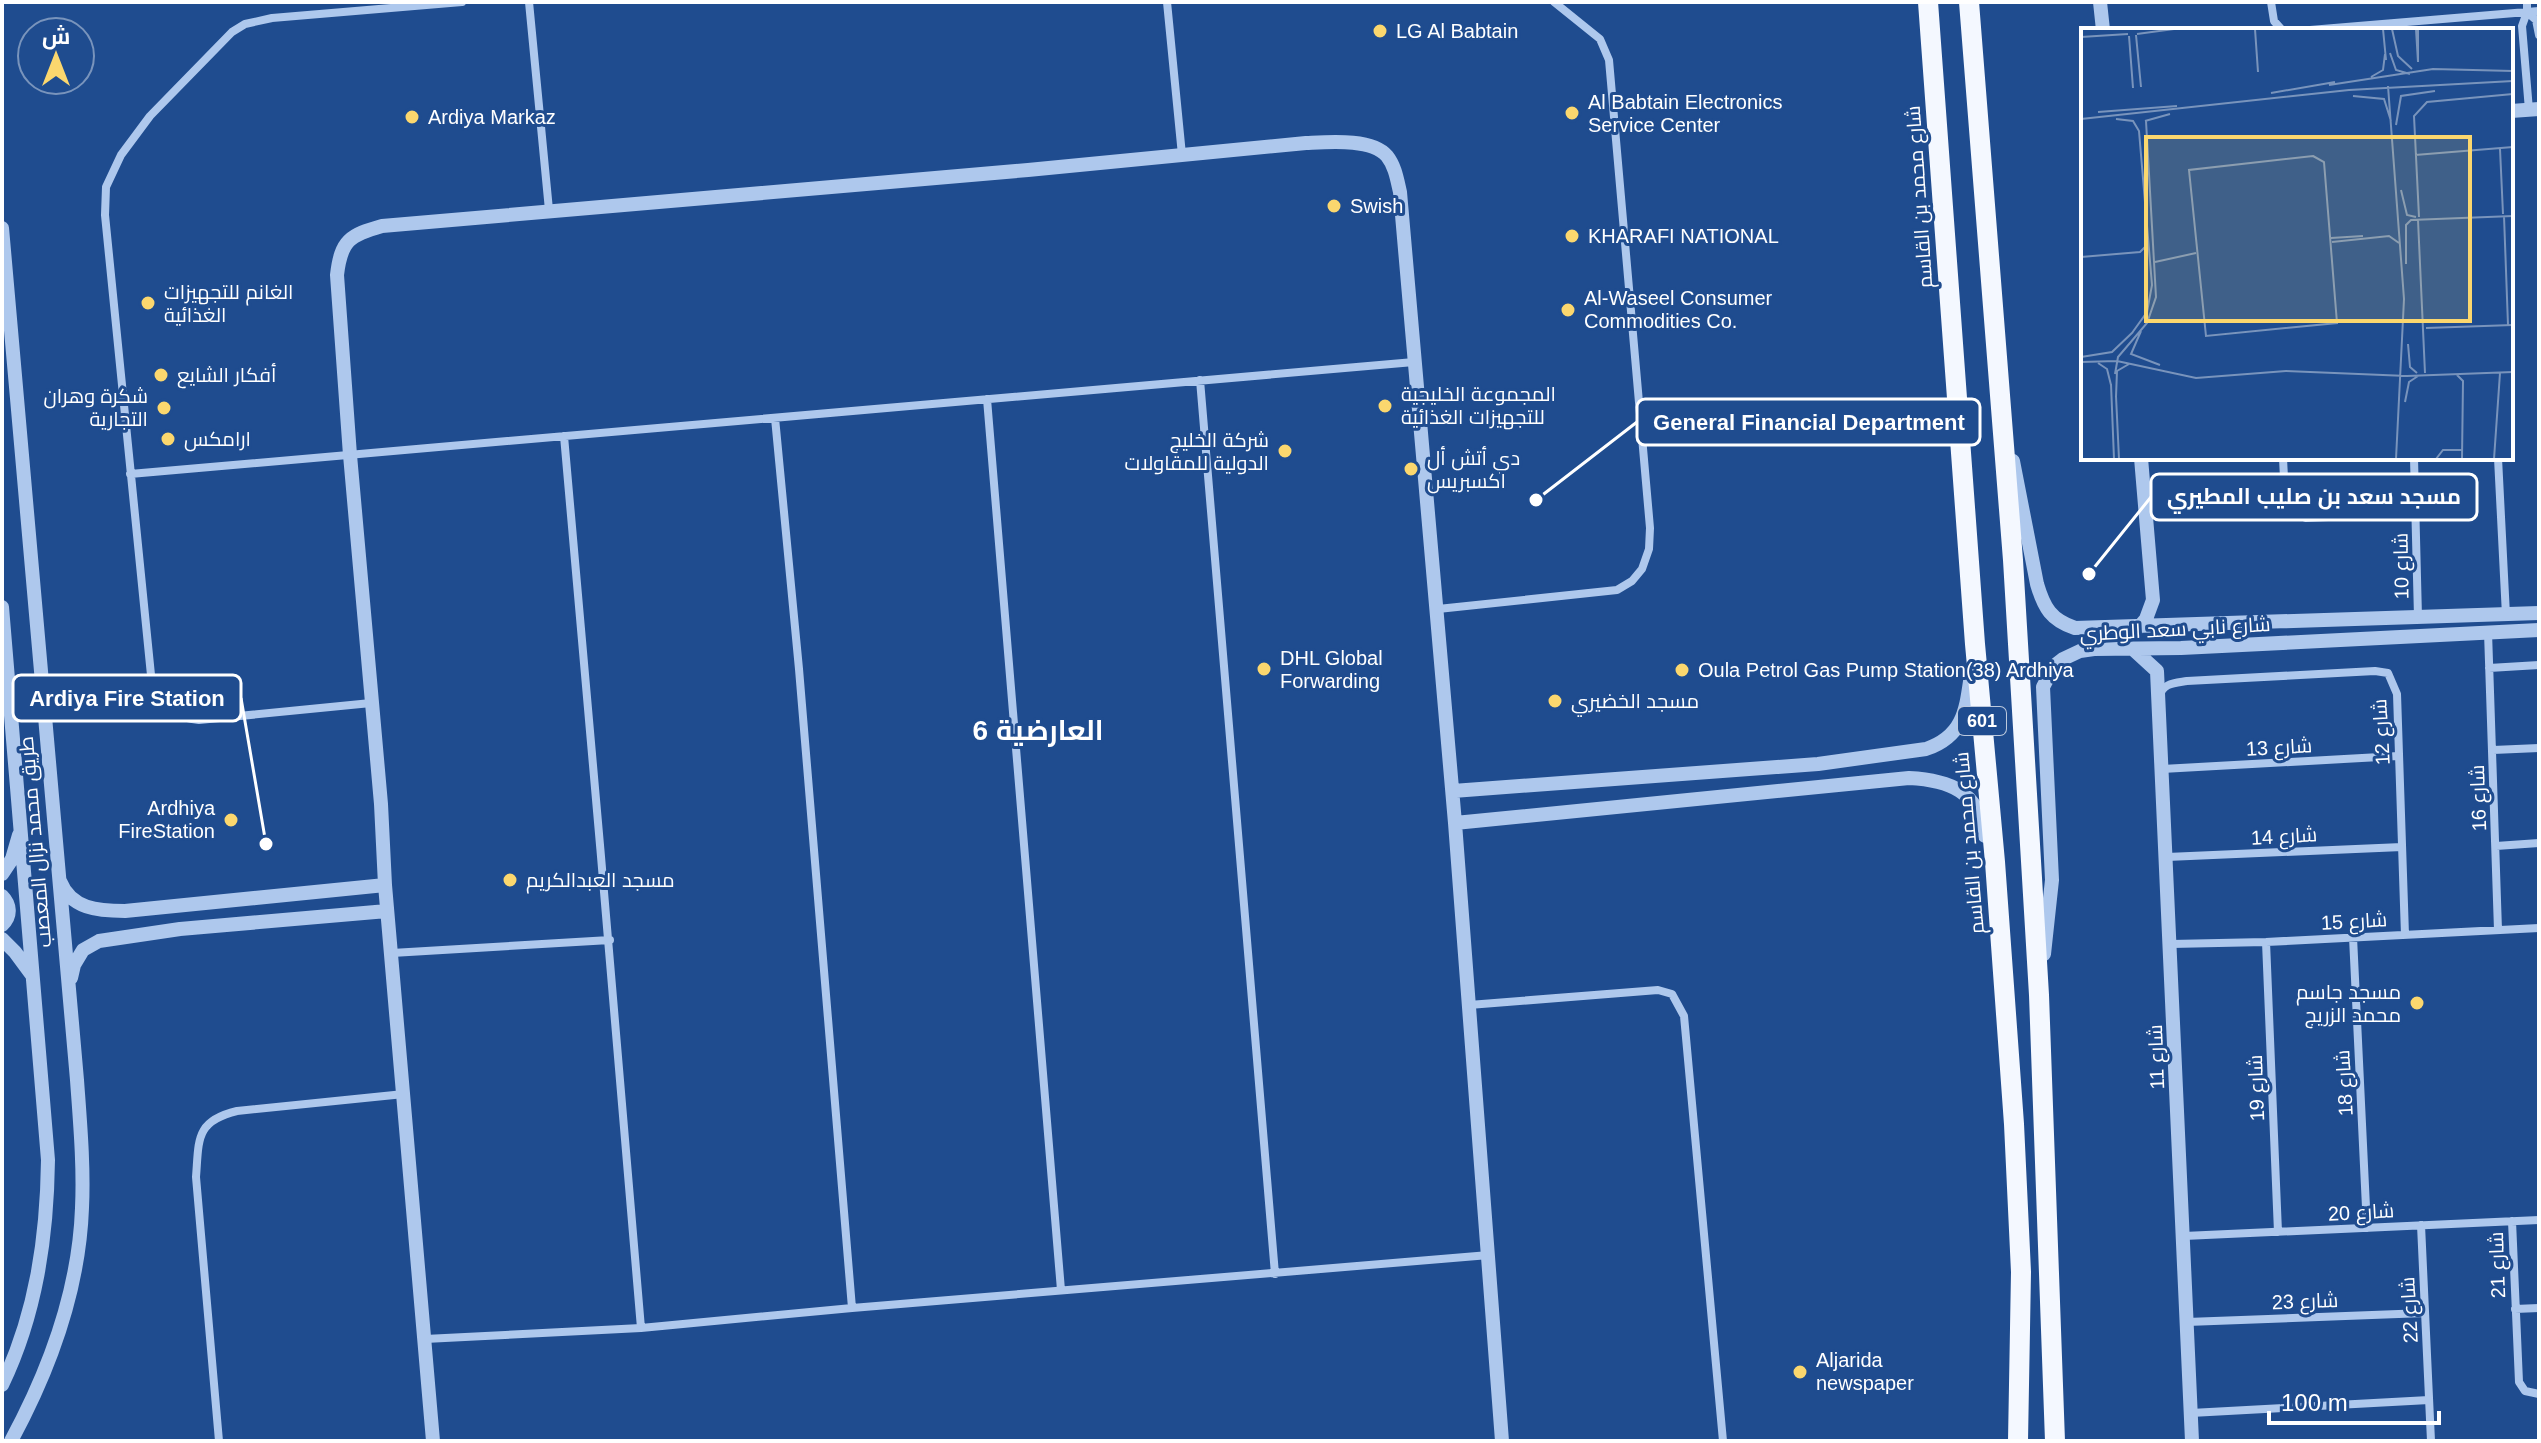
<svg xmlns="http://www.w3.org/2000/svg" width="2541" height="1443" font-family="Arial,Cairo,sans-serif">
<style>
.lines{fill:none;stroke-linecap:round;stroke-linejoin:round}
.minor{stroke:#aec8ed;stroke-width:8}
.tertiary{stroke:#aec8ed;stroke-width:14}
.primary{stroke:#f4f8ff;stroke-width:20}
.poi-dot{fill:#fbd76e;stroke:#1f4c8f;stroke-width:3}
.labels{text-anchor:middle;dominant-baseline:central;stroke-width:6;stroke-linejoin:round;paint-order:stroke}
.shield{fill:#1f4c8f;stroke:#bcc9dd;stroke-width:2}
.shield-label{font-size:18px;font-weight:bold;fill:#fff}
.poi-label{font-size:20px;fill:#fff;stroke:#1f4c8f;text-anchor:start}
.street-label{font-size:20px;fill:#fff;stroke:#1f4c8f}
.district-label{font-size:28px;font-weight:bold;fill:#fff;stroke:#1f4c8f}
.inset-road{fill:none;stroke:#7994bc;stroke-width:2}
.view{fill:#fbd76e;fill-opacity:0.15;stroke:#fbd76e;stroke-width:4}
.inset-edge{fill:none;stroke:#fff;stroke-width:4}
.leader{fill:none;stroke:#fff;stroke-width:3}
.callout-dot{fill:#fff;stroke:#1f4c8f;stroke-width:3}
.callout{fill:#1f4c8f;stroke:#fff;stroke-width:3}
.callout-label{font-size:22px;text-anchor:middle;font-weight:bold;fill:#fff}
</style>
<rect width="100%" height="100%" fill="#1f4c8f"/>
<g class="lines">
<path class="minor" d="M529 2 549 210
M1167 2 1182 155
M2271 2 2274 21 2282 30
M2527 2V12L2522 26 2529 110
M2528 13 2536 20 2539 35
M2310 30 2539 11
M1200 380 1275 1274
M987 399 1061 1290
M775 418 799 669 852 1308
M564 436C590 733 617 1031 641 1328
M2283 458 2285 498 2290 512 2306 518 2416 513
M2414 458 2418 617
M2498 458 2506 615
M130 474 1414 362
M1438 609 1617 590 1632 581 1642 569 1649 549 1650 528 1609 60 1600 39 1554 2
M2488 632 2498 930
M2489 668 2539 665
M2160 696C2162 683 2176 683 2187 681L2375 671 2388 673 2397 694 2405 935
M371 703 199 720C177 717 166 713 153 695L105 215 106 187 121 155 150 116 232 32 245 24 272 18 462 2
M2493 750 2539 748
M2162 769 2398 756
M2496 846 2539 843
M2167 857 2402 847
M2353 937 2367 1228
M2266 942 2278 1232
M2171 944 2266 942 2539 928
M392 953 610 940
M1469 1005 1658 990 1672 994 1684 1016 1723 1441
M2512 1221 2519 1382 2525 1391 2539 1394
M2421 1225 2431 1441
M2184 1236 2539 1220
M2515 1309 2539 1308
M2187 1322 2425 1313
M425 1339 641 1328 852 1308 1489 1255
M2191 1413 2429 1400
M219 1441 196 1177C199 1140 195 1121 237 1111L404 1094"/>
<path class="tertiary" d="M2100 2 2103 30
M2511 111 2539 109
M2 228 77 1080C80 1122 84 1166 82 1208 79 1291 50 1369 11 1441
M2013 461 2037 584C2044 608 2051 620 2075 628L2539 613
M2 607 48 1160C47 1238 36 1314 2 1385
M2139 627 2146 619 2153 600 2141 458
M2133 649 2157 671 2192 1441
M1453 791 1818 764 1926 749C1967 735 1966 705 1972 668
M1455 823 1909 778C1949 780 1979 791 1985 836
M2 874 12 859 19 835
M60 881C71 909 98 911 125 911L385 885
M2 896C10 904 12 916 2 925
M2 939 15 952 32 975
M2044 954 2052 880 2043 687 2054 666 2063 659 2080 651 2094 649 2181 648 2539 630
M71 978 74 965 83 950 99 941 180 929 387 911
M433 1441 385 885 381 804 350 455 337 275C341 240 350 235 382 226L1028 170 1306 143C1328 142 1372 138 1387 156 1395 166 1397 179 1400 192L1455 823 1502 1441"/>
<path class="primary" d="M1928 2 1975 644 1995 862 2014 1124 2021 1272 2018 1441
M1969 2 2013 560 2039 995 2055 1441"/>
</g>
<g class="poi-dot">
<circle cx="1380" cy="31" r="8"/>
<circle cx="1572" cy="113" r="8"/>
<circle cx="412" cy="117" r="8"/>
<circle cx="1334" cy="206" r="8"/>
<circle cx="1572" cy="236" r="8"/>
<circle cx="148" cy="303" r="8"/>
<circle cx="1568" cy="310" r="8"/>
<circle cx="161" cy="375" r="8"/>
<circle cx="1385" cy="406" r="8"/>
<circle cx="164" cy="408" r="8"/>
<circle cx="168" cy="439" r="8"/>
<circle cx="1285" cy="451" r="8"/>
<circle cx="1411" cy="469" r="8"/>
<circle cx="1264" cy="669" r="8"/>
<circle cx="1682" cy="670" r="8"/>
<circle cx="1555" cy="701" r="8"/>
<circle cx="231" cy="820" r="8"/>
<circle cx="510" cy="880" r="8"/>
<circle cx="2417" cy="1003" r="8"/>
<circle cx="1800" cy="1372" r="8"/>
</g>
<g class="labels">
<rect class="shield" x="1958" y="707" width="48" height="28" rx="6"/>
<g class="shield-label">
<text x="1982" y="721">601</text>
</g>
<g class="poi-label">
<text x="1396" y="31">LG Al Babtain</text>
<text x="1588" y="102">Al Babtain Electronics<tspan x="1588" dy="23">Service Center</tspan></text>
<text x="428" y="117">Ardiya Markaz</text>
<text x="1350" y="206">Swish</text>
<text x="1588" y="236">KHARAFI NATIONAL</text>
<text x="164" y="292">الغانم للتجهيزات<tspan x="164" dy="23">الغذائية</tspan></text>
<text x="1584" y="298">Al-Waseel Consumer<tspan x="1584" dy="23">Commodities Co.</tspan></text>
<text x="177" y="375">أفكار الشايع</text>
<text x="1401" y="394">المجموعة الخليجية<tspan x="1401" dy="23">للتجهيزات الغذائية</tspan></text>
<text x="148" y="396" text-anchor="end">شكرة وهران<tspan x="148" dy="23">التجارية</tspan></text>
<text x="184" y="439">ارامكس</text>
<text x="1269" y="440" text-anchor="end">شركة الخليج<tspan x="1269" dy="23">الدولية للمقاولات</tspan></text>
<text x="1427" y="458">دي أتش أل<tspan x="1427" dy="23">اكسبريس</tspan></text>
<text x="1280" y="658">DHL Global<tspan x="1280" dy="23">Forwarding</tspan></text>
<text x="1698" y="670">Oula Petrol Gas Pump Station(38) Ardhiya</text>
<text x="1571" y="701">مسجد الخضيري</text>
<text x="215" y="808" text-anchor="end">Ardhiya<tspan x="215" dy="23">FireStation</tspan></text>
<text x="526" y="880">مسجد العبدالكريم</text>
<text x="2401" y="992" text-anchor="end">مسجد جاسم<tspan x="2401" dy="23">محمد الزريج</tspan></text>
<text x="1816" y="1360">Aljarida<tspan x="1816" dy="23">newspaper</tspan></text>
</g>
<g class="street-label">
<text transform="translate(1919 197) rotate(-94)">شارع محمد بن القاسم</text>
<text transform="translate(2401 566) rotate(-91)">شارع 10</text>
<text transform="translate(2175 629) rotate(-3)">شارع نابي سعد الوطري</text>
<text transform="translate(2381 732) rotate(-93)">شارع 12</text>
<text transform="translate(2279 747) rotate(-3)">شارع 13</text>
<text transform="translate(2478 798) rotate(-92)">شارع 16</text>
<text transform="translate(2284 836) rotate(-3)">شارع 14</text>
<text transform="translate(35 842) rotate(-95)">طريق محمد نزال المعصب</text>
<text transform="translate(1969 843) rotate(-95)">شارع محمد بن القاسم</text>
<text transform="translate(2354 921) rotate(-3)">شارع 15</text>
<text transform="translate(2156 1057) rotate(-92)">شارع 11</text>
<text transform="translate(2344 1083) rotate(-93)">شارع 18</text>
<text transform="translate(2256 1088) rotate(-92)">شارع 19</text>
<text transform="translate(2361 1212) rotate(-3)">شارع 20</text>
<text transform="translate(2497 1265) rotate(-92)">شارع 21</text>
<text transform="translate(2305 1301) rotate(-2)">شارع 23</text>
<text transform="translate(2409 1310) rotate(-93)">شارع 22</text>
</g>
<g class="district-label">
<text x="1038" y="730">العارضية 6</text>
</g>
</g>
<g transform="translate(2081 28)">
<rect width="432" height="432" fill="#1f4c8f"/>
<path class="inset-road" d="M174 1 177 44M302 1 305 32M311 1 317 28 331 41M335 1 337 34V1M56 6 93 1M55 7 60 59M48 8 52 60M0 9 47 6M309 25 315 42 329 46M290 49 302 42 304 26M248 57 352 41 432 43M307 58 323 271 315 431M190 65 254 54M272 68 303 71 310 93M17 84 96 78M0 91 268 62 432 53M35 91 52 93 58 103 71 257 66 284 51 305M64 93 89 86M315 97 320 68 354 63M419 121 422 186M334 127 432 119M232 128 243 134 256 295 125 308 108 142ZM320 162 326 187 335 189M423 188 427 297M338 189 333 88 346 74 432 66M337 192 344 345M250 210 282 208M251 214 308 208 318 215M0 229 59 224 68 215M74 234 115 225M325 236V197L330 192 432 188M345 300 432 297M60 303 50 326 79 337M327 316 329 339 336 345M0 329 31 324 52 304M0 334 36 333 115 350 205 343 326 348 432 344M17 335 26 341 30 357M34 346 37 329 66 295 75 269 65 93M376 347 382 353 381 431M30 356 33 431M35 368 38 431M35 369 36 343 48 336M324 374 328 354 337 348M355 431 362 422H381M413 431 419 345"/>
<path class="view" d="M65 109H389V293H65Z"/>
<rect width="432" height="432" class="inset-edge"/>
</g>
<path class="leader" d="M1536 500L1637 422M2089 574L2151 497M266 844L241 698"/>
<g class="callout-dot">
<circle cx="1536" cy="500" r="8"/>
<circle cx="2089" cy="574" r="8"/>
<circle cx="266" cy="844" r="8"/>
</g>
<g class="callout">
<rect x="1637" y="399" width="343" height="46" rx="8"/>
<rect x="2151" y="474" width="326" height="46" rx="8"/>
<rect x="13" y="675" width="228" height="46" rx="8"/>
</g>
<g class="callout-label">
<text x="1809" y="430">General Financial Department</text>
<text x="2314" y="504">مسجد سعد بن صليب المطيري</text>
<text x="127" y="706">Ardiya Fire Station</text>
</g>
<rect width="2541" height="1443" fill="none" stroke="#ffffff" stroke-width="8"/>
<g transform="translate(56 56)"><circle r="38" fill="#1f4c8f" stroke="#7994bc" stroke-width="2"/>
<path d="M0-6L14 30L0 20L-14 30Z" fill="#fbd76e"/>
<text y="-12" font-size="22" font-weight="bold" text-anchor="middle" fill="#ffffff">ش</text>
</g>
<path d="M2269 1411v12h170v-12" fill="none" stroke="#ffffff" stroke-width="4"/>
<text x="2281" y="1411" font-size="24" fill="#ffffff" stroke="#1f4c8f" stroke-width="6" paint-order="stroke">100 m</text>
</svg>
